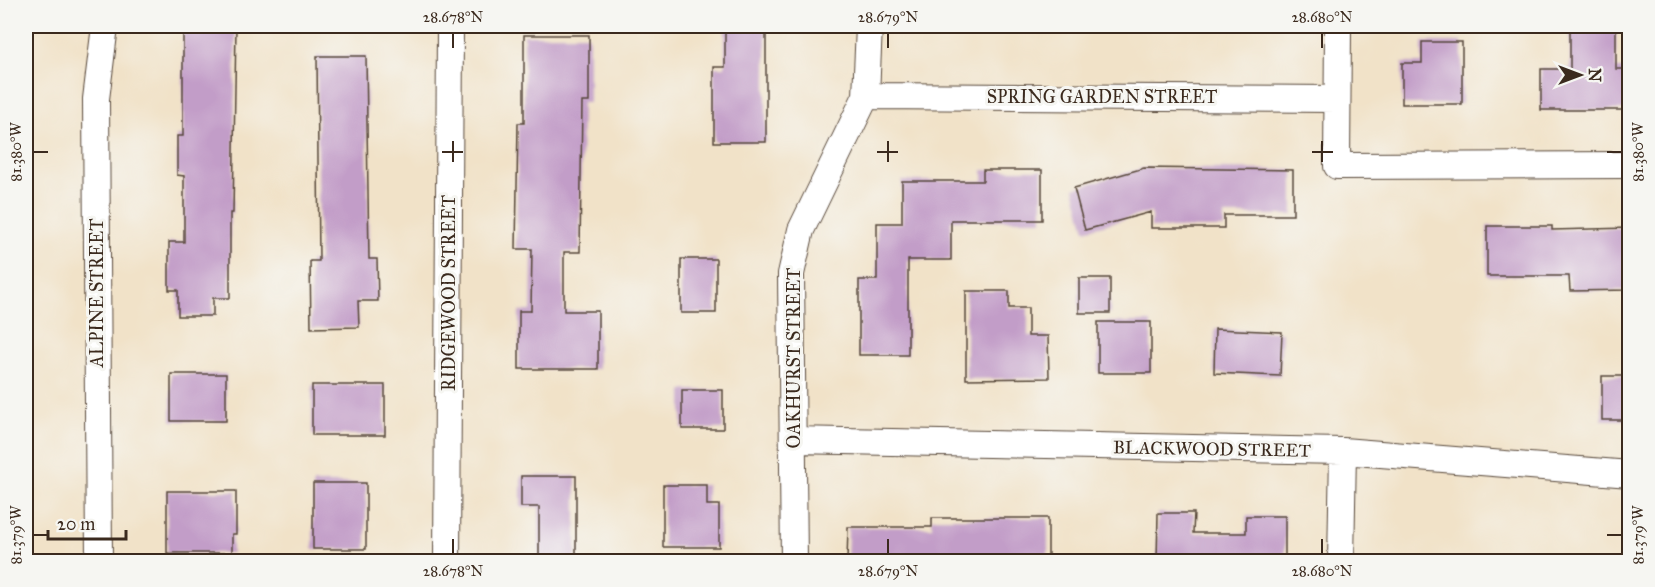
<svg xmlns="http://www.w3.org/2000/svg" width="1655" height="587" font-family="'IM FELL Great Primer',serif">
<style>
.building{fill:#c29dc8}
.lines{fill:none;stroke-linecap:round;stroke-linejoin:round}
.minor-casing{stroke:#564638;stroke-width:28}
.minor{stroke:#fff;stroke-width:26}
.ticks{fill:none;stroke:#3b2a1e;stroke-width:2}
.labels{text-anchor:middle;dominant-baseline:central;stroke-width:6;stroke-linejoin:round;paint-order:stroke}
.street-label{font-size:18px;fill:#3b2a1e;stroke:#f6f6f2}
.neatline{fill:none;stroke:#3b2a1e;stroke-width:2}
.ticks-label{font-size:15px;text-anchor:middle;fill:#3b2a1e}
</style>
<rect width="100%" height="100%" fill="#f6f6f2"/>
<filter id="ink" filterUnits="userSpaceOnUse"><feTurbulence type="fractalNoise" baseFrequency=".0167" numOctaves="2"/><feDisplacementMap in="SourceGraphic" scale="12" xChannelSelector="R" yChannelSelector="G"/><feConvolveMatrix kernelMatrix="1 2 1 2 8 2 1 2 1" color-interpolation-filters="sRGB"/></filter>
<filter id="wash" filterUnits="userSpaceOnUse"><feTurbulence type="fractalNoise" baseFrequency=".008" numOctaves="4" result="noise"/><feDisplacementMap in="SourceGraphic" scale="24" xChannelSelector="R" yChannelSelector="G"/><feGaussianBlur stdDeviation="1.35" result="paint"/><feColorMatrix in="noise" values="0 0 0 0 0 0 0 0 0 0 0 0 0 0 0 0 0 1.4 0 .05"/><feComposite in="paint" operator="in"/></filter>
<g filter="url(#wash)">
<rect width="100%" height="100%" fill="#f1e2c8"/>
<g id="blocks">
<path class="building" d="M183 26H236L233 213H230V298H213V316H178V290H169V242H184V176L177 175V136H183Z
M725 26H766V142H714V67H725Z
M1570 27H1616V69H1629V110H1541V69H1570Z
M524 35H589V102H582L580 252H564V311H598V369H519V311H531L532 249H516L518 123H524Z
M1422 42H1462V104H1402V63H1422Z
M317 56H366L369 259H377L378 301H358L359 327 311 328 310 261H319Z
M1144 168 1293 170V215H1224V228H1151V212L1085 230 1074 188Z
M983 170H1042V220H951V260H908V355H859V280H877V223H902V181H983Z
M1487 226H1552V230L1629 228V290L1570 291 1569 276H1487Z
M681 259H716V313H681Z
M1079 278H1110V313H1079Z
M966 291H1009V308H1028V336H1048L1049 378 966 379Z
M1098 322H1151V373H1098Z
M1215 329 1282 332 1280 376 1214 373Z
M171 374H226V421H171Z
M1602 376H1629V420H1602Z
M312 385H385V435H312Z
M682 390H723V429H682Z
M521 476H576V561H539V507H521Z
M313 483H366V549H313Z
M663 485H707V505H719V547H663Z
M167 491H236V534H232V553H167Z
M1158 513H1194L1193 533H1246V516H1285V561H1157Z
M932 518H1048V561H847L848 527H932Z"/>
</g>
</g>
<g filter="url(#ink)">
<use href="#blocks" fill-opacity="0" stroke="#564638" stroke-width="1.5"/>
<g class="lines">
<g class="minor-casing">
<path id="minor" d="M1338 26 1337 166 1630 165
M866 96 1337 99
M794 440 1343 451 1630 474
M99 562 96 99 105 26
M447 562 450 26
M794 562 791 274 801 230 866 96 869 26
M1341 562 1343 451"/>
</g>
<use href="#minor" class="minor"/>
</g>
</g>
<path class="ticks" d="M453 33V48M888 33V48M1322 33V48M453 141V162M888 141V162M1322 141V162M33 152H48M442 152H463M877 152H898M1312 152H1333M1607 152H1622M33 535H48M1607 535H1622M453 539V554M888 539V554M1322 539V554"/>
<g class="labels">
<g class="street-label">
<text x="1102" y="97">SPRING GARDEN STREET</text>
<text transform="translate(97 293) rotate(-90)">ALPINE STREET</text>
<text transform="translate(449 293) rotate(-90)">RIDGEWOOD STREET</text>
<text transform="translate(794 358) rotate(-90)">OAKHURST STREET</text>
<text transform="translate(1212 449) rotate(1)">BLACKWOOD STREET</text>
</g>
</g>
<rect width="1655" height="587" fill="none" stroke="#f6f6f2" stroke-width="66"/>
<g transform="translate(1580 75) rotate(90)" stroke="#f6f6f2" stroke-width="4.5" paint-order="stroke">
<path d="M0-4.5L10 22L0 15L-10 22Z" fill="#3b2a1e"/>
<text y="-9" font-size="16" font-weight="bold" text-anchor="middle" fill="#3b2a1e">N</text>
</g>
<path d="M48 530v9h78v-9" fill="none" stroke="#3b2a1e" stroke-width="3"/>
<text x="57" y="530" font-size="18" fill="#3b2a1e" stroke="#f6f6f2" stroke-width="4.5" paint-order="stroke">20 m</text>
<rect x="33" y="33" width="1589" height="521" class="neatline"/>
<g class="ticks-label">
<text x="453" y="22">28.678°N</text>
<text x="888" y="22">28.679°N</text>
<text x="1322" y="22">28.680°N</text>
<text transform="translate(1638 152) rotate(-90)" y="5">81.380°W</text>
<text transform="translate(16 152) rotate(-90)" y="5">81.380°W</text>
<text transform="translate(1638 535) rotate(-90)" y="5">81.379°W</text>
<text transform="translate(16 535) rotate(-90)" y="5">81.379°W</text>
<text x="453" y="576">28.678°N</text>
<text x="888" y="576">28.679°N</text>
<text x="1322" y="576">28.680°N</text>
</g>
</svg>
